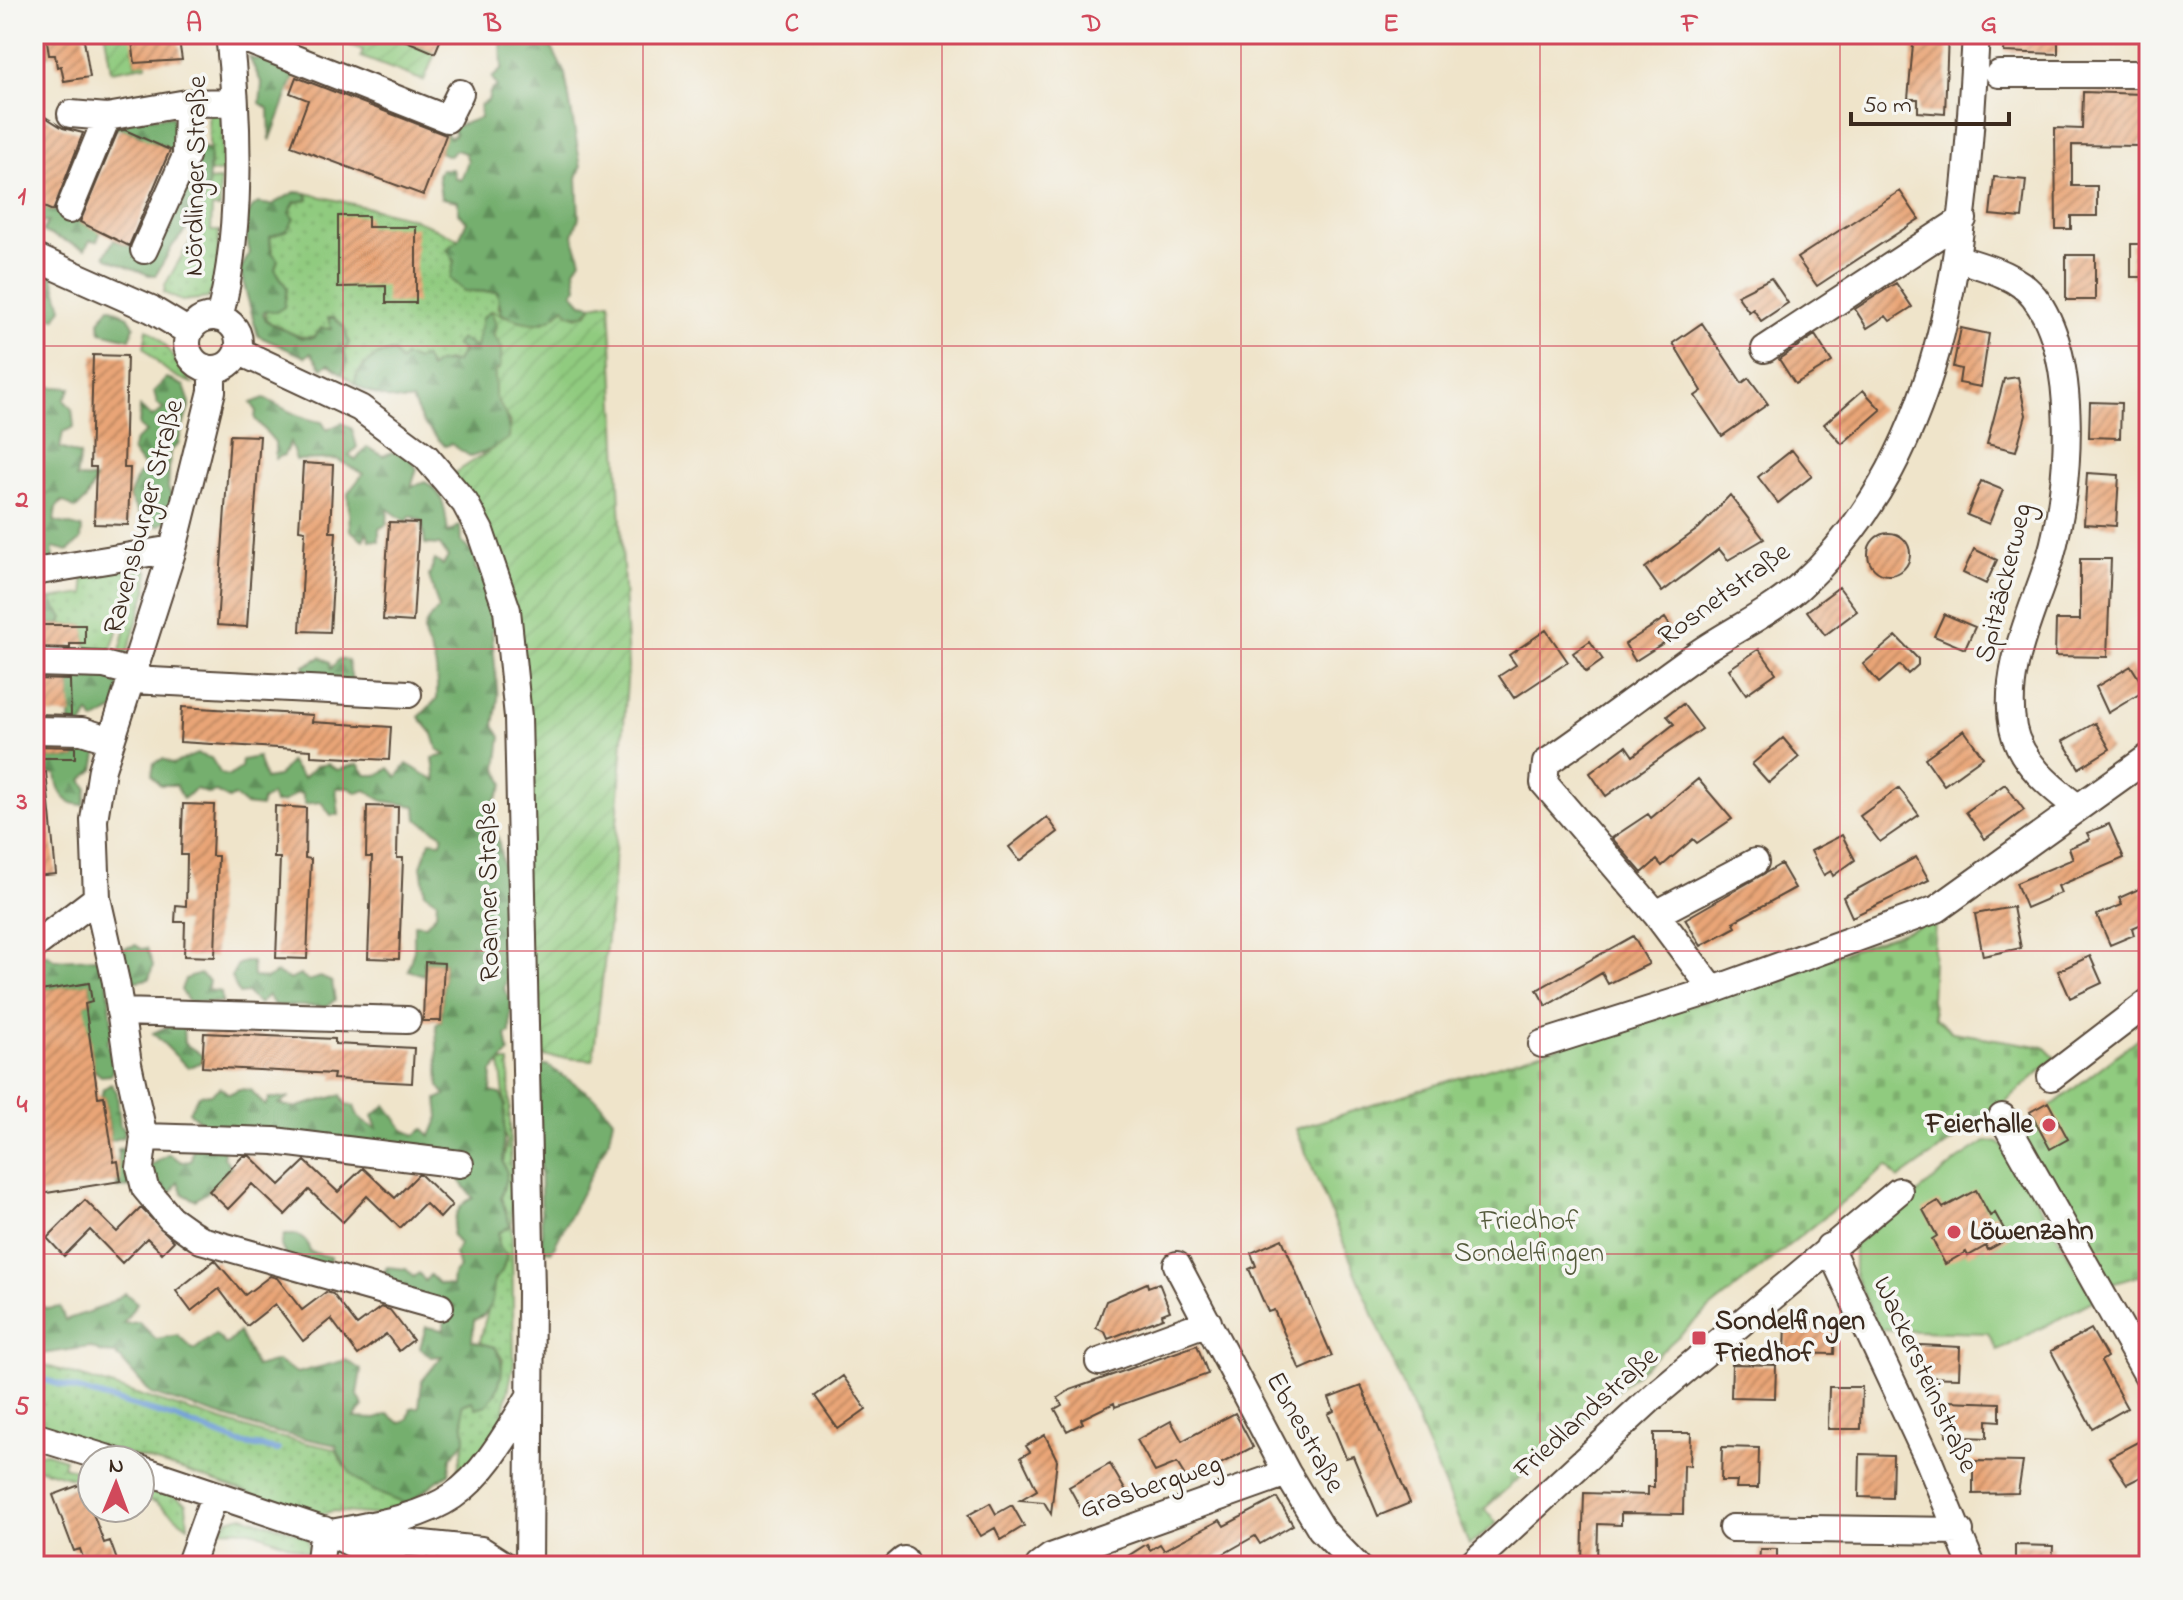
<svg xmlns="http://www.w3.org/2000/svg" width="2183" height="1600" font-family="'Indie Flower',sans-serif">
<style>
.grass{fill:url(#grass-dots);stroke:#667a4e;stroke-width:2}
.forest{fill:url(#forest-firs);stroke:#586c46;stroke-width:2}
.cemetery{fill:url(#cemetery-stones);stroke:#667a4e;stroke-width:2}
.park{fill:#90cb7f;stroke:#667a4e;stroke-width:2}
.garden{fill:url(#garden-furrows);stroke:#667a4e;stroke-width:2}
.lines{fill:none;stroke-linecap:round;stroke-linejoin:round}
.stream{stroke:#6d9cd6;stroke-width:6}
.building{fill:url(#building-hatch)}
.minor-casing{stroke:#564638;stroke-width:30}
.minor{stroke:#fff;stroke-width:26}
.grid{fill:none;stroke:#d1495b;stroke-width:2;stroke-opacity:0.55}
.poi-dot{fill:#d1495b;stroke:#f6f6f2;stroke-width:3}
.labels{text-anchor:middle;dominant-baseline:central;stroke-width:7;stroke-linejoin:round;paint-order:stroke}
.street-label{font-size:28px;fill:#3b2a1e;stroke:#f6f6f2}
.poi-label{font-size:28px;font-weight:bold;fill:#3b2a1e;stroke:#f6f6f2;text-anchor:start}
.park-label{font-size:28px;fill:#545a3b;stroke:#f6f6f2}
.neatline{fill:none;stroke:#d1495b;stroke-width:3}
.grid-label{font-size:26px;text-anchor:middle;font-weight:bold;fill:#d1495b}
</style>
<defs>
<pattern id="grass-dots" width="8" height="8" patternUnits="userSpaceOnUse" patternTransform="scale(2)"><rect width="8" height="8" fill="#90cb7f"/><path d="M2 2h.1M6 6h.1" fill="none" stroke="#7dae6d" stroke-width="1.8" stroke-linecap="round"/></pattern>
<pattern id="forest-firs" width="22" height="20" patternUnits="userSpaceOnUse" patternTransform="scale(2)"><rect width="22" height="20" fill="#74af6e"/><path d="M5 1l3.5 6h-7zM16 11l3.5 6h-7z" fill="#608f5a"/></pattern>
<pattern id="cemetery-stones" width="16" height="16" patternUnits="userSpaceOnUse" patternTransform="scale(2)"><rect width="16" height="16" fill="#90cb7f"/><path d="M2 7V4a2 2 0 0 1 4 0v3zM10 15v-3a2 2 0 0 1 4 0v3z" fill="#7dae6d"/></pattern>
<pattern id="garden-furrows" width="10" height="10" patternUnits="userSpaceOnUse" patternTransform="scale(2)"><rect width="10" height="10" fill="#90cb7f"/><path d="M-1 1l2-2M0 10L10 0M9 11l2-2" fill="none" stroke="#7dae6d"/></pattern>
<pattern id="building-hatch" width="6" height="6" patternUnits="userSpaceOnUse" patternTransform="scale(2)"><rect width="6" height="6" fill="#e9a577"/><path d="M-1 1l2-2M0 6l6-6M5 7l2-2" fill="none" stroke="#be8761"/></pattern>
</defs>
<rect width="100%" height="100%" fill="#f6f6f2"/>
<filter id="ink" filterUnits="userSpaceOnUse"><feTurbulence type="fractalNoise" baseFrequency=".0125" numOctaves="2"/><feDisplacementMap in="SourceGraphic" scale="16" xChannelSelector="R" yChannelSelector="G"/><feConvolveMatrix kernelMatrix="1 2 1 2 8 2 1 2 1" color-interpolation-filters="sRGB"/></filter>
<filter id="wash" filterUnits="userSpaceOnUse"><feTurbulence type="fractalNoise" baseFrequency=".006" numOctaves="4" result="noise"/><feDisplacementMap in="SourceGraphic" scale="32" xChannelSelector="R" yChannelSelector="G"/><feGaussianBlur stdDeviation="1.8" result="paint"/><feColorMatrix in="noise" values="0 0 0 0 0 0 0 0 0 0 0 0 0 0 0 0 0 1.4 0 .05"/><feComposite in="paint" operator="in"/></filter>
<g filter="url(#wash)">
<rect width="100%" height="100%" fill="#efe4ca"/>
<path class="grass" d="M197 85 199 95 107 108 106 98Z
M208 109 222 110V172H210Z
M220 180V208H212L211 231H219L216 281 208 298 182 301 164 293 165 285 197 230 208 181Z
M306 193 412 218 459 239 454 261 464 291 497 292 500 299 498 306 502 314 491 311 477 349 466 342 456 362 446 361 430 369 416 360 400 363 378 354 356 376 355 384 342 374 347 362 344 351 349 343 344 327 334 318 331 329C301 346 294 332 266 321V309L284 307 287 288 275 269 270 237 276 234 295 202 308 200Z
M147 329C169 342 175 365 192 383 172 377 156 364 144 347Z
M142 565 148 571 147 590 127 653 119 654 135 593 136 566Z
M129 567V594L109 656H99L85 644 84 625H60L63 618 50 599 85 594 82 573Z
M500 1062H509L514 1363 501 1425 454 1485 465 1440 462 1405 496 1393 503 1360 495 1347 480 1343C483 1320 493 1303 494 1280L502 1271 498 1233 510 1226 501 1197 507 1173 503 1163 507 1141 502 1128 505 1104Z
M34 1362 264 1434 336 1449 343 1465 407 1504 378 1515 333 1511 314 1516 179 1469 34 1426Z
M46 1453 65 1459 63 1466 92 1475V1484L34 1467V1454Z
M163 1488 186 1504 188 1526 155 1502 140 1498V1489L159 1494Z
M243 1516 302 1534 308 1540 309 1553 251 1530 219 1529 228 1520Z"/>
<path class="forest" d="M495 34H553L549 42 565 74 581 167 577 178 579 217 573 235 581 260 575 269 577 287 573 293 582 303 593 305C584 320 575 316 561 311L553 318 528 326 502 314 497 292 464 291 450 279 454 261 447 249 459 239 467 221 458 213V201L441 198 438 175 441 169H453L455 178 461 180 468 161 465 153 456 150 449 156 439 152 446 133 450 138 455 134 451 128 480 118V105L488 101 490 92 497 86 492 78 502 69 501 38H494Z
M283 36 300 61 270 141 269 109 260 103 262 84 249 57 257 60Z
M172 116 177 139 174 152 152 141 149 144 140 135 119 128 111 131 112 120Z
M195 144 210 150 208 192 194 205 192 223 173 245 156 275H149L107 258 105 255 114 240 131 247 150 246Z
M295 192 306 193 308 200 295 202 289 213 294 219 287 230 270 237 271 251 278 260 275 269 287 288 284 307 276 312 266 310 263 314 266 321 301 338H314L321 328 331 329 328 318H334L344 327 349 343 344 351 347 362 342 374 329 364 322 368 311 353 305 357 258 336 240 270 250 253C246 238 241 213 258 203L271 205Z
M36 205 78 218V221L101 231 97 241 90 240 85 249 46 233 43 231 48 222H38L34 218Z
M34 265 52 274 62 308 55 319 45 315 41 306 34 308Z
M110 307 128 316 134 326 130 339 100 332 99 321Z
M491 311 497 326 493 335 502 347 500 368 495 372C492 394 511 416 509 438L501 446 471 457 451 444 445 446 423 423 412 400C401 404 365 393 355 384 356 368 377 351 394 352L400 362 405 357 416 360 424 357 430 369 436 363 456 362 464 351 455 345 461 339 476 348 482 318Z
M167 378 184 386 190 403 178 444 170 452 168 488 176 504 169 519 158 526 145 520 144 513 140 516 129 497 138 475 146 470 132 451 135 440 146 432 139 426 140 407 152 417 164 409 157 404 154 391Z
M34 386 71 388 64 400 72 409 74 427 63 432 60 448 80 455 76 478 96 479 86 499 76 509 62 501 56 508 54 521 82 528 81 540 68 551 53 547V560L34 561V500L47 494 34 491Z
M264 398C283 408 300 419 322 422L327 430 342 423 352 429 357 447 349 455 356 460 367 447 383 456 392 452 406 454 417 469 411 487 425 482C446 493 445 512 448 533L460 525 461 541 476 558 475 568 483 576 504 621 492 631 498 700 494 725 501 737 497 769 504 784 497 798 486 808V824L498 838 503 866 508 972 504 989 511 1001 510 1033 506 1035 509 1053 492 1072 491 1092 501 1094 505 1104 503 1163 507 1173 501 1197 510 1226 498 1233V1246L507 1255 502 1271 494 1280C493 1298 494 1313 474 1320L472 1341 495 1347C508 1368 501 1386 487 1405L476 1408 473 1401 462 1405 465 1440 451 1458 449 1474C439 1477 419 1497 407 1504 373 1493 346 1481 336 1445L265 1430 151 1394 116 1354 102 1353 90 1347 34 1355V1302L47 1309 60 1307 65 1320 103 1307 125 1293 137 1303 123 1324 139 1322 156 1339 178 1335 194 1350 215 1334 226 1345 239 1332 256 1367 277 1361 297 1373 346 1360 361 1370 357 1394 364 1407 354 1418 376 1419 388 1414 400 1423 408 1419 411 1408 419 1407 422 1381 442 1356 431 1357 420 1348 426 1327 444 1330 445 1316 456 1306 386 1286 383 1274 387 1267 406 1269 413 1277 419 1273 425 1281 430 1275 438 1283 452 1286 453 1274 459 1268 455 1254 459 1244 452 1236C454 1219 456 1205 473 1198L460 1180 468 1156 232 1139 226 1125C208 1127 200 1123 189 1111L199 1095 211 1094 220 1087 229 1094 239 1089 251 1090 265 1106 269 1098H288L279 1104 294 1108 341 1095 346 1105 354 1106C358 1119 363 1124 377 1128L372 1116 386 1105 404 1130 415 1135 424 1129 431 1136 439 1117 437 1099 446 1095 439 1086 436 1025 441 1021 444 963 425 962 424 975 408 970 414 949V924L426 925 436 914 437 901 425 893 421 866 430 841 441 842 443 835 417 819 416 806 383 801 366 790 357 793 349 788H336L339 815H331L321 802 305 804 302 794 297 793 282 803H274L271 795 262 801 261 807 245 805 234 796 229 799 216 792 209 794 196 789 183 799 176 785H160L152 775 154 763 163 759 173 764 197 754 211 758 221 774 229 776 241 768 242 760 258 757 265 779 277 777 290 762 303 778 316 766 328 764 337 770 358 764 366 775H379L389 768 397 777 407 764 436 781 433 758 446 755 438 750 433 734 419 717 437 699C437 687 438 671 434 660 426 636 414 631 439 609L429 576 435 560 443 565 448 557 440 545 425 544 422 521 411 516 406 522 388 509 387 524 379 529V541L370 540 367 532 363 540 350 530 348 493 363 474 336 459 296 460 290 442 284 455 275 459V442L255 419 256 410 251 403Z
M39 596 50 599 63 618 60 625 34 623V601Z
M321 657 330 662 331 669 339 659 348 661 352 680 305 683 307 676 304 666Z
M121 669 116 709 94 721 89 713 82 726 70 723V671L81 672 85 679 91 672Z
M75 739 99 744 94 770 82 780 87 788 84 805C64 805 58 792 56 774L34 772V758H75Z
M136 945 141 949 147 948 153 965 149 979 130 982 121 977 117 958 125 948Z
M35 955H48L55 960 96 958 106 966 113 1032 107 1041 113 1067 111 1075 101 1076 94 1070 83 1004 92 1002 89 984 34 992Z
M245 962H252L253 977 266 979 276 973 290 980 300 975 308 981 320 977 332 982 335 1000 325 1007C307 1005 292 1007 274 1005L268 995 259 1004 247 993 239 994 231 977 238 964Z
M200 974 209 981 207 990 221 992 222 1003 188 1001 181 990 185 979Z
M183 1025 184 1043 203 1056 202 1062 188 1068 153 1033 168 1026Z
M547 1065 597 1099 613 1119 609 1139 552 1251 544 1250 542 1243 538 1066Z
M111 1084 117 1092 120 1126 124 1128 123 1137 108 1142 97 1137 110 1134 104 1097H101L103 1089Z
M223 1138 224 1157 232 1168 209 1191 195 1200 183 1194 178 1182 171 1193 159 1189 147 1168 169 1154 182 1162 191 1161 193 1147Z
M131 1148 135 1187 117 1188 118 1149Z
M284 1235H297L307 1242 310 1252 331 1257 325 1268 286 1257 281 1246Z"/>
<path class="cemetery" d="M1935 921 1931 1000 1935 1018 1952 1032 2044 1047 2055 1058 1996 1110 1898 1179 1887 1166 1700 1317 1484 1509 1497 1523 1469 1545 1296 1129 1716 997Z
M2149 1030V1273L2101 1287 2013 1136Z"/>
<path class="park" d="M1987 1141 1999 1143 2012 1156 2094 1300 1998 1351 1988 1333 1879 1330 1854 1273V1245L1958 1160Z"/>
<path class="garden" d="M34 34H46L49 55 34 58Z
M105 34H141L133 48 135 63 146 61V65L111 71Z
M321 34H387L435 53 424 81 361 57 363 50Z
M610 302 628 667 612 895 593 1060 525 1055 512 646 446 479 509 438 510 423 495 396V372L500 368 502 347 493 335 497 326 491 311C518 319 541 336 564 307L568 313 577 317 588 313 593 305Z"/>
<g class="lines">
<path class="stream" d="M34 1377 175 1418 240 1443 278 1450"/>
</g>
<g id="blocks">
<path class="building" d="M46 34H83L90 77 64 81 61 66 57 67 55 55H49Z
M131 34H178L182 60 135 63Z
M390 34H443L435 53Z
M1914 34H1948L1945 114 1918 112V99H1908Z
M2005 34H2058V54L2004 52Z
M296 77 446 135 423 195 291 146 308 100 290 93Z
M2083 92 2143 94 2142 106H2149V143H2140V146L2072 145V186H2097V216H2071V229H2056L2055 128 2082 129Z
M34 110 63 128 83 133 53 211 34 203Z
M125 130 170 150 129 246 80 222 118 131Z
M1994 177 2026 180 2022 218 1990 215Z
M1900 191 1919 219 1817 286 1797 258Z
M338 216H368V227H416V303H386V286L338 287Z
M2131 244H2149V277H2131Z
M2066 255H2095V300H2066Z
M1771 278 1788 303 1761 321 1753 309 1749 312 1737 295Z
M1896 283 1912 307 1890 321 1886 316 1867 328 1855 309Z
M1702 323 1742 383 1749 378 1768 404 1722 436 1695 396 1702 391 1673 343Z
M1961 328 1989 334 1981 387 1959 383 1961 369 1953 367Z
M1815 335 1832 362 1795 384 1779 359Z
M93 355 127 356 124 468H130L128 525 94 524 96 467H90Z
M2018 377 2026 415 2016 451 1987 444 2004 379Z
M1863 390 1881 410 1842 444 1824 424Z
M2090 402 2121 403 2120 438 2089 437Z
M230 435 260 436 247 627 217 625Z
M1792 450 1812 476 1778 503 1758 477Z
M303 463 333 465 330 532H336L330 632 300 631 305 531 299 530Z
M2087 473 2119 475 2116 526 2084 524Z
M1981 481 2003 490 1989 524 1967 515Z
M1730 495 1764 539 1728 560 1719 549 1662 592 1645 568 1699 528Z
M389 522 419 523 413 622 383 620Z
M1868 554a21 21 0 1 1 42 0a21 21 0 1 1-42 0Z
M1974 549 1997 560 1986 584 1963 573Z
M2080 559H2111L2107 657 2055 656 2056 620H2080Z
M1839 587 1857 611 1825 635 1807 611Z
M1944 614 1975 627 1965 649 1934 636Z
M1665 618 1676 635 1635 661 1625 644Z
M34 625H85V644H70V648L34 647Z
M1546 630 1568 662 1514 698 1499 676 1516 665 1509 655Z
M1896 636 1918 659V665L1908 674 1900 665 1879 683 1863 664Z
M1590 641 1603 660 1586 672 1573 653Z
M1759 649 1776 673 1746 694 1729 669Z
M2131 666 2146 690 2108 713 2096 687Z
M34 679 70 680 71 715 34 714Z
M1683 704 1702 729 1606 796 1590 773 1626 746 1633 756 1674 724 1667 716Z
M182 707 313 715 312 722 391 727 389 760 311 756V750L180 742Z
M2095 723 2110 749 2079 768 2063 741Z
M1964 730 1983 757 1944 785 1925 758Z
M1783 738 1799 757 1769 783 1752 764Z
M34 746 75 747V758H34Z
M46 772 56 874 34 876V773Z
M1698 779 1732 819 1697 843 1693 839 1662 866 1657 860 1642 873 1612 838 1648 814 1651 818Z
M2005 784 2024 810 1985 839 1966 812Z
M1899 788 1919 815 1880 842 1860 816Z
M183 804 214 805 212 856H218L215 957 184 956 185 922H175L176 905 186 906 187 855H181Z
M275 806 306 808 305 858 311 859 307 959 276 958 280 858H274Z
M367 806 398 807 397 858H403L399 959 368 958 372 857H366Z
M1047 817 1058 832 1020 861 1009 847Z
M2109 824 2124 858 2058 886 2061 893 2026 908 2016 883 2073 859 2069 848 2090 839 2087 833Z
M1842 835 1855 860 1833 876 1831 871 1824 875 1811 851Z
M1916 857 1929 880 1852 917 1843 897Z
M1781 864 1795 888 1733 922 1736 927 1701 946 1685 919Z
M2141 888 2149 907V921L2132 928 2134 935 2110 945 2097 915 2122 905 2119 898Z
M2013 907 2021 948 1983 956 1975 914Z
M1633 936 1649 964 1608 984 1602 973 1546 1006 1537 990Z
M2090 956 2102 983 2070 998 2058 971Z
M425 962 444 963 441 1021H423Z
M89 983 92 1002 85 1004 98 1097 104 1096 114 1162 118 1161 121 1181 34 1195V1151H38L34 1126V992Z
M204 1033 335 1039V1044L414 1048 412 1083 333 1079 334 1074 202 1067Z
M2048 1102 2068 1139 2050 1149 2030 1112Z
M243 1156H250L280 1185 305 1161 338 1192 363 1168 395 1198 418 1175H421L452 1205 440 1218 425 1203 400 1228 367 1196 343 1222 309 1190 285 1215 252 1184 228 1209 209 1191Z
M1976 1190 1990 1216 1995 1213 2009 1238 1988 1250 1986 1246 1968 1256 1966 1252 1945 1264 1932 1239 1937 1236 1923 1210 1938 1201 1943 1208Z
M85 1200 117 1232 141 1208 174 1241 162 1253 147 1238 122 1263 90 1230 64 1256 47 1238Z
M1282 1239 1332 1356 1300 1370 1274 1310 1268 1312 1249 1269 1256 1266 1251 1253Z
M215 1260 245 1295 270 1276 277 1278 302 1310 326 1292 333 1294 357 1325 381 1307 390 1310 413 1340 399 1351 386 1334 358 1355 331 1319 303 1341 275 1304 247 1326 219 1289 191 1311 176 1291Z
M1147 1283 1148 1287 1159 1283 1170 1311 1162 1314 1163 1318 1108 1339 1105 1332 1096 1328 1106 1301Z
M1786 1322H1835L1834 1354 1785 1353Z
M2091 1329 2107 1357 2101 1361 2127 1408 2092 1428 2051 1351Z
M1197 1345 1208 1374 1115 1407 1114 1403 1081 1419 1083 1423 1067 1431 1055 1409 1062 1405 1058 1398 1070 1390Z
M1920 1345 1960 1347 1959 1378 1919 1377Z
M1732 1364 1776 1365 1775 1398 1731 1397Z
M843 1376 866 1409 838 1429 815 1396Z
M1361 1386 1410 1503 1378 1516 1353 1456 1346 1458 1328 1414 1334 1411 1329 1398Z
M1829 1387H1862L1861 1429H1828Z
M1947 1401 2000 1403V1421L1987 1420V1438L1946 1436Z
M1235 1413 1253 1447 1188 1481 1177 1463 1155 1472 1137 1440 1171 1421 1182 1441Z
M1654 1433H1691L1690 1466 1684 1465 1683 1514 1621 1513V1525L1598 1524 1597 1562H1582L1584 1493 1648 1495V1487H1654Z
M1045 1435 1057 1460 1051 1514 1044 1502 1020 1500 1037 1490 1021 1457 1030 1452 1026 1446Z
M2149 1436V1473L2127 1484 2109 1457Z
M1722 1447 1759 1448 1758 1488H1736L1737 1481H1721Z
M1860 1454 1893 1455 1892 1498 1859 1497Z
M1973 1461 2023 1462 2018 1493 1973 1494Z
M1110 1464 1128 1495 1086 1518 1069 1487Z
M82 1484 104 1543 110 1541 119 1566H86L80 1549 74 1551 53 1495Z
M1277 1498 1293 1525 1260 1544 1255 1536 1202 1566H1112L1147 1544 1150 1550 1160 1544 1164 1550 1220 1520 1224 1526Z
M990 1503 996 1514 1012 1505 1024 1526 1001 1540 995 1528 981 1536 968 1515Z
M2015 1545 2053 1546 2052 1564 2015 1566Z
M1760 1549H1777V1566H1759Z"/>
</g>
</g>
<g filter="url(#ink)">
<use href="#blocks" fill-opacity="0" stroke="#564638" stroke-width="2"/>
<g class="lines">
<g class="minor-casing">
<path id="minor" d="M230 40 250 41 447 119 460 93
M1999 74H2149
M71 114 107 117 187 103 234 102
M69 210 107 117
M144 250 186 156 187 103
M34 257 151 309 189 332
M1959 259C1984 267 2017 275 2034 297 2080 356 2070 490 2050 558 2033 613 2002 669 2013 728 2020 762 2051 787 2077 807
M187 343a26 26 0 1 1 52 0a26 26 0 1 1-52 0Z
M219 318C242 233 239 122 229 34
M1765 349 1963 219
M238 351 360 408 426 457 465 503 480 531 507 610 518 717 531 1290 529 1566
M212 370V391L173 549 102 769 94 820 97 898 116 982 128 1064 144 1137 140 1168 145 1188 170 1218 201 1240 440 1307
M34 572 173 549
M34 663 104 665 135 673
M132 680 408 694
M34 730 82 731 111 740
M1656 914 1755 862
M34 946 97 898
M1713 990 1937 909 2149 757
M120 1012 407 1020
M1542 1044 1713 990 1656 914 1544 783 1546 763C1596 729 1644 692 1693 657 1726 633 1768 615 1799 587 1954 447 1965 229 1976 34
M2051 1077 2149 1002
M2002 1117 2149 1378
M144 1137 274 1141 460 1164
M1829 1247 1928 1459 1972 1566
M1177 1265 1287 1473 1321 1529 1357 1566
M1099 1362 1208 1322
M34 1436 112 1460
M140 1469 331 1533 396 1566
M1732 1528 1960 1531
M331 1533C453 1511 467 1502 530 1396
M354 1537 481 1550 506 1566
M189 1566 215 1494
M319 1566 324 1530
M897 1566 904 1560
M1039 1566 1051 1557 1287 1473
M1470 1566 1655 1395 1899 1191"/>
</g>
<use href="#minor" class="minor"/>
</g>
</g>
<path class="grid" d="M343 34V1566M643 34V1566M942 34V1566M1241 34V1566M1540 34V1566M1840 34V1566M34 346H2149M34 649H2149M34 951H2149M34 1254H2149"/>
<g class="poi-dot">
<circle cx="2049" cy="1125" r="8"/>
<circle cx="1954" cy="1232" r="8"/>
<rect x="1691" y="1330" width="16" height="16" rx="4"/>
</g>
<g class="labels">
<g class="street-label">
<text transform="translate(197 176) rotate(-89)">Nördlinger Straße</text>
<text transform="translate(145 517) rotate(-75)">Ravensburger Straße</text>
<text transform="translate(2005 583) rotate(-76)">Spitzäckerweg</text>
<text transform="translate(1725 595) rotate(-36)">Rosnetstraße</text>
<text transform="translate(490 892) rotate(-91)">Roanner Straße</text>
<text transform="translate(1924 1375) rotate(65)">Wackersteinstraße</text>
<text transform="translate(1587 1414) rotate(-42)">Friedlandstraße</text>
<text transform="translate(1304 1433) rotate(61)">Ebnestraße</text>
<text transform="translate(1151 1488) rotate(-19)">Grasbergweg</text>
</g>
<g class="poi-label">
<text x="2033" y="1125" text-anchor="end">Feierhalle</text>
<text x="1970" y="1232">Löwenzahn</text>
<text x="1715" y="1322">Sondelfingen<tspan x="1715" dy="32">Friedhof</tspan></text>
</g>
<g class="park-label">
<text x="1529" y="1222">Friedhof<tspan x="1529" dy="32">Sondelfingen</tspan></text>
</g>
</g>
<rect width="2183" height="1600" fill="none" stroke="#f6f6f2" stroke-width="88"/>
<g transform="translate(116 1484) rotate(1)"><circle r="38" fill="#f6f6f2" stroke="#aba49d" stroke-width="2"/>
<path d="M0-6L14 30L0 20L-14 30Z" fill="#d1495b"/>
<text y="-12" font-size="22" font-weight="bold" text-anchor="middle" fill="#3b2a1e">N</text>
</g>
<path d="M1851 112v12h158v-12" fill="none" stroke="#3b2a1e" stroke-width="4"/>
<text x="1863" y="112" font-size="24" fill="#3b2a1e" stroke="#f6f6f2" stroke-width="6" paint-order="stroke">50 m</text>
<rect x="44" y="44" width="2095" height="1512" class="neatline"/>
<g class="grid-label">
<text x="194" y="31">A</text>
<text x="493" y="31">B</text>
<text x="792" y="31">C</text>
<text x="1092" y="31">D</text>
<text x="1391" y="31">E</text>
<text x="1690" y="31">F</text>
<text x="1989" y="31">G</text>
<text x="22" y="204">1</text>
<text x="22" y="507">2</text>
<text x="22" y="809">3</text>
<text x="22" y="1112">4</text>
<text x="22" y="1414">5</text>
</g>
</svg>
